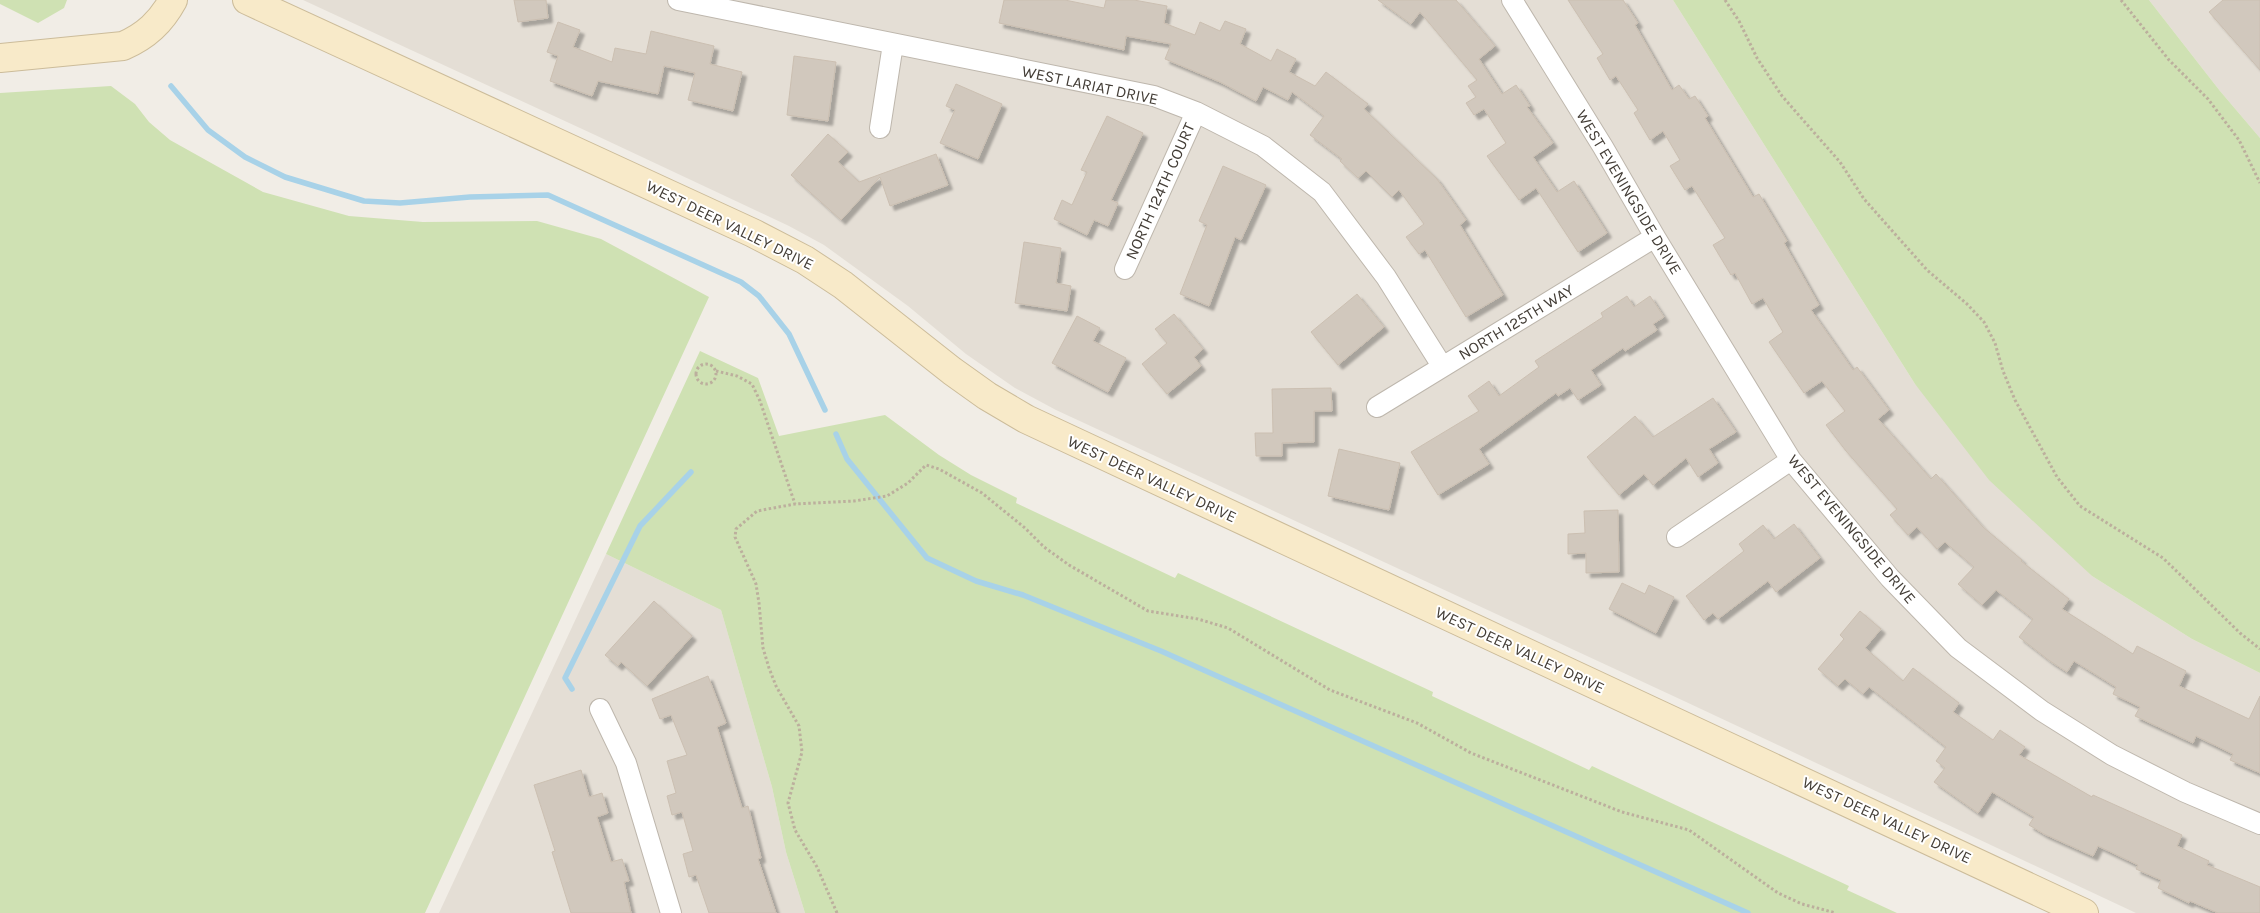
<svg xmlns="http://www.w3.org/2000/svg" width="2260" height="913" font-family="Karla,sans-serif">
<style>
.residential{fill:#e4ded5}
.green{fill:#cfe1b3}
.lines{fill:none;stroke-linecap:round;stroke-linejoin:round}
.stream{stroke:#a8d2e8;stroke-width:5.5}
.building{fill:#d1c8bd;stroke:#cbbfb1;filter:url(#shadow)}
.street-casing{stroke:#beb7ad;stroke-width:22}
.secondary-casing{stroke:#ccbc9a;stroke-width:30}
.path{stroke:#bcaf9d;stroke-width:3;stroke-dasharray:2.5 2.5;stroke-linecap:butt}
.street{stroke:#fff;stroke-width:20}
.secondary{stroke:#f8eac9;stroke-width:28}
.labels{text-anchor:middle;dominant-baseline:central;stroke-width:4;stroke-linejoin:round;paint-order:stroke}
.street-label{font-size:16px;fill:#433d36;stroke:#fff}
</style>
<defs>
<filter id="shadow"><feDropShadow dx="4.5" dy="4.5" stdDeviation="1" flood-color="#0004"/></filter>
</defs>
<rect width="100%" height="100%" fill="#f1ede6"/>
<path class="residential" d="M303 0H1673L1915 384 2092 576 2192 639 2260 673V913H2136L1684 701 1056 410 1015 388 966 354 908 306 824 245 789 226 593 134Z
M2149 0H2260V138L2220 91Z
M606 554 721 610 772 787 786 852 805 913H439Z"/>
<path class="green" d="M0 0H67L64 8 38 23 0 4Z
M1673 0H2149L2220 91 2260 138V673L2192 639 2092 576 1989 480 1915 384Z
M111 86 135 104 149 122 170 140 263 192 349 216 423 222 537 221 601 239 709 297 425 913H0V93Z
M700 351 758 378 779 436 885 415 939 455 971 475 1017 498 1016 503 1175 578 1178 573 1433 692 1432 696 1589 770 1592 766 1849 886 1847 890 1897 913H805L786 852 772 787 721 610 606 554Z"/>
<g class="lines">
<path class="stream" d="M171 86 208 130 245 157 285 177 364 201 400 203 470 197 548 195 741 282 759 296 789 334 825 410
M836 434 847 459 927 558 976 581 1023 595 1161 651 1748 913
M572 689 565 678 640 526 691 472"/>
</g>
<path class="building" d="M514 0H546L548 18 518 22Z
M1004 0H1065L1104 8 1106 0H1134L1167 6 1164 23 1195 35 1200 22 1220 31 1225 21 1246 29 1240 44 1271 61 1277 49 1296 59 1289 72 1315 86 1326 72 1368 104 1364 109 1437 179 1466 220 1460 225 1503 295 1466 317 1425 250 1419 254 1406 237 1424 224 1399 190 1392 197 1366 171 1358 178 1340 161 1342 159 1310 135 1324 116 1292 92 1288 100 1263 87 1256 101 1220 82 1165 59 1171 44 1126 36 1124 50 999 23Z
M1378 0H1456L1495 46 1479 59 1502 94 1516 85 1530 106 1527 107 1553 143 1533 157 1557 192 1574 181 1607 233 1578 252 1536 188 1519 200 1487 156 1506 143 1484 109 1474 115 1466 103 1476 97 1468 86 1477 80 1420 12 1411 24Z
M1568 0H1623L1638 23 1635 25 1672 90 1679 85 1689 99 1695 96 1708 116 1705 118 1753 197 1759 194 1787 241 1784 243 1819 305 1811 310 1853 370 1857 367 1889 410 1878 419 1931 479 1936 474 1983 527 2022 560 2021 561 2069 599 2062 609 2133 654 2137 646 2186 671 2179 686 2249 719 2260 696V773L2230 760 2233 754 2196 736 2193 743 2135 716 2140 707 2113 694 2116 687 2074 661 2067 672 2050 661 2019 637 2033 619 1996 590 1982 605 1958 584 1974 567 1945 542 1937 549 1917 527 1908 535 1890 515 1897 509 1846 451 1826 425 1845 411 1822 381 1804 393 1769 342 1783 332 1763 298 1752 304 1735 273 1731 275 1713 245 1725 238 1692 186 1685 190 1670 166 1680 160 1663 131 1650 140 1634 113 1638 110 1616 76 1610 80 1597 58 1603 54Z
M2223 0H2260V70L2209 12Z
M558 22 580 30 573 47 612 62 615 48 646 54 651 31 714 46 710 64 742 72 733 111 688 100 695 73 664 66 658 94 598 81 592 96 550 81 558 56 547 52Z
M794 56 836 62 828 121 787 115Z
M956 84 1002 104 978 159 940 143 955 110 946 106Z
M1107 116 1143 133 1111 200 1118 203 1108 226 1094 220 1087 235 1054 219 1062 200 1072 205 1087 172 1081 170Z
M828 134 848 152 838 162 859 182 936 154 948 185 890 206 880 177 841 220 791 175Z
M1223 166 1266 185 1241 240 1235 237 1209 306 1180 294 1207 225 1199 221Z
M1024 242 1061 248 1056 283 1071 286 1067 311 1015 303Z
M1357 294 1384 327 1338 365 1311 332Z
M1627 296 1634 307 1650 296 1664 317 1653 324 1657 330 1625 351 1623 348 1591 370 1601 385 1578 400 1570 388 1558 396 1556 393 1479 449 1489 464 1438 495 1411 452 1479 411 1468 396 1489 381 1499 396 1539 367 1535 361 1603 317 1601 313Z
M1174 314 1203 349 1194 357 1201 366 1167 394 1142 364 1167 343 1155 329Z
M1077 316 1100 328 1093 341 1126 358 1108 392 1052 363Z
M1331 388 1332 411H1314V442L1282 443V456H1256L1255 433H1273L1272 389Z
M1713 398 1736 432 1709 449 1718 463 1698 477 1686 458 1653 485 1644 474 1619 495 1587 457 1635 416 1653 437Z
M1339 449 1400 463 1389 510 1328 496Z
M1618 510 1619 572 1586 573V553L1568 554V534L1585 533 1584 511Z
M1794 524 1820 558 1776 592 1768 581 1718 619 1713 613 1704 620 1686 596 1744 551 1739 544 1763 525 1774 539Z
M1622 583 1645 594 1649 585 1674 597 1656 633 1609 609Z
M654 601 692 636 647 686 621 662 618 666 605 655Z
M1860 611 1881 629 1865 648 1903 681 1913 668 1959 703 1953 712 1993 740 2000 730 2025 747 2019 755 2092 797 2093 795 2182 835 2177 846 2209 861 2207 865 2260 887V913H2218L2190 901 2189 903 2158 888 2161 880 2136 869 2138 865 2098 846 2093 856 2044 834 2029 825 2034 817 1992 792 1978 813 1934 782 1945 768 1936 761 1946 747 1869 687 1863 694 1845 679 1838 686 1818 669 1844 639 1840 635Z
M708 676 726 723 717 727 742 808 748 806 761 858 758 859 776 913H709L696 875 689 877 683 854 693 851 682 812 672 815 667 796 676 793 667 761 687 755 671 715 660 719 652 699Z
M581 770 589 797 602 793 608 813 597 817 611 862 622 859 629 881 624 882 631 913H571L552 852 555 851 534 785Z"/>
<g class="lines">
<g class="street-casing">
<path id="street" d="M678 0 1154 96 1196 112 1263 146 1322 192 1386 277 1442 366
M1512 0 1603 147 1655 237 1791 460 1890 578 1958 648 2042 711 2112 755 2185 792 2260 824
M880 128 893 44
M1125 269 1196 112
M1377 407 1655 237
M1677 537 1791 460
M600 709 626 763 671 913"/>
</g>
<g class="secondary-casing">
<path id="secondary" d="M247 0 753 233 805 260 843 285 952 371 987 396 1026 419 2084 913
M0 58 123 46C146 36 161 22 173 0"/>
</g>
<path class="path" d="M1725 0 1739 21 1757 58 1782 96 1840 162 1864 199 1927 270 1967 304 1984 322 1995 343 2003 371 2015 400 2057 477 2080 506 2163 558 2240 633 2260 649
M2121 0 2169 60 2208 99 2239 140 2260 183
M696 374a10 10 0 1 1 20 0a10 10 0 1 1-20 0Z
M716 371 737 376 752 384 760 401 795 504
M837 913 817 867 795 830 788 803 802 752 799 726 776 686 769 668 763 648 759 603 756 584 735 537 736 529 757 511 795 504 854 501 887 496 908 483 926 465 939 469 982 493 1025 528 1044 547 1069 565 1148 611 1198 619 1228 628 1330 690 1417 723 1471 753 1622 812 1689 830 1778 893 1802 904 1836 913"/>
<use href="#street" class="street"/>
<use href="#secondary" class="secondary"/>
</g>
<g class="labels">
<g class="street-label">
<text transform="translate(1090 85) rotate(12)">WEST LARIAT DRIVE</text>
<text transform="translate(1160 191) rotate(-66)">NORTH 124TH COURT</text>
<text transform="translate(1629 192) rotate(59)">WEST EVENINGSIDE DRIVE</text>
<text transform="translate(730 225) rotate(26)">WEST DEER VALLEY DRIVE</text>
<text transform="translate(1516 322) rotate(-31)">NORTH 125TH WAY</text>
<text transform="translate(1152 479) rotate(25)">WEST DEER VALLEY DRIVE</text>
<text transform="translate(1852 529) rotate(50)">WEST EVENINGSIDE DRIVE</text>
<text transform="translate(1520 650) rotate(25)">WEST DEER VALLEY DRIVE</text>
<text transform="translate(1887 820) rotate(25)">WEST DEER VALLEY DRIVE</text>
</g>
</g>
</svg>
